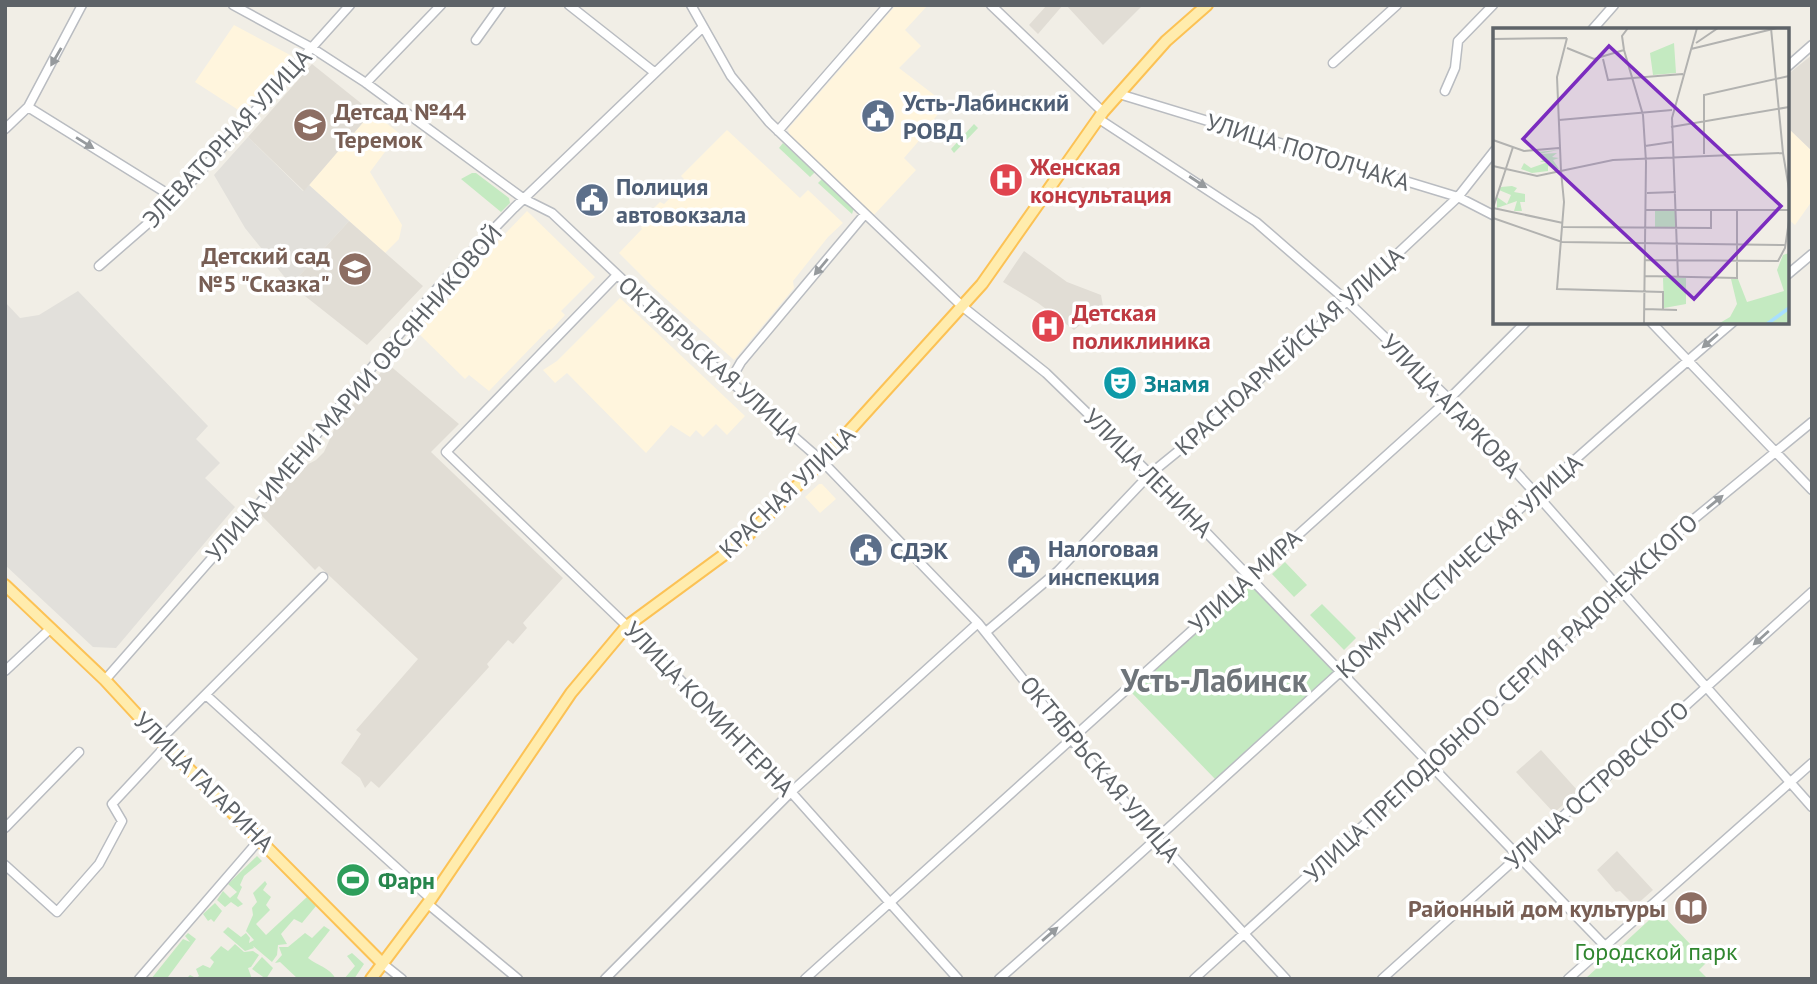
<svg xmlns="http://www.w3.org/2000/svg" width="1817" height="984" font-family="'PT Sans',sans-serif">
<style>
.commercial{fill:#fff5dd}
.industrial{fill:#e2e0db}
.education{fill:#e1ddd5}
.green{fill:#c4eac1}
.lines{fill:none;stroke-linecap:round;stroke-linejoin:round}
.minor-casing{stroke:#b9bcc1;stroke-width:11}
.major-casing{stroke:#fcc255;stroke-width:14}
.minor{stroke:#fff;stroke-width:8}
.major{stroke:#ffecad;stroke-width:10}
.oneway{fill:#969a9d}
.labels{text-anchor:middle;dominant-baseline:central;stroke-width:7;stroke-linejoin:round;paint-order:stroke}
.service-label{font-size:24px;font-weight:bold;fill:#4e5e75;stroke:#fff;text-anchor:start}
.education-label{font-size:24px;font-weight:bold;fill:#785e54;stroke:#fff;text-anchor:end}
.street-label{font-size:24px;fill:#5e6368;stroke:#fff}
.health-label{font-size:24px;font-weight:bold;fill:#be3a42;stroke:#fff;text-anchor:start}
.culture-label{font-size:24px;font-weight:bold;fill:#0d838f;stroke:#fff;text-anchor:start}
.leisure-label{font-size:24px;font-weight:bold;fill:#27864d;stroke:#fff;text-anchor:start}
.park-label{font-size:24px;fill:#30862f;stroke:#fff}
.district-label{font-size:32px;font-weight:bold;fill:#6f757a;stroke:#fff}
.inset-river{fill:none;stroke:#a8dfff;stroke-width:3.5}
.inset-road{fill:none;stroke:#b2b2b0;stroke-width:2}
.view{fill:#7b2cbf;fill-opacity:0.15;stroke:#7b2cbf;stroke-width:3.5}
.inset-edge{fill:none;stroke:#5e6368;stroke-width:3.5}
</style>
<rect width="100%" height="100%" fill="#f1eee6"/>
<path class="commercial" d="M896 5H928L905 30 921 46 899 68 946 104 934 119 936 121 904 158 916 170 872 217 791 141 788 129Z
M234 25 292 56 243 113 195 82Z
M372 112 399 133 370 172 402 225 399 239 385 253 309 185Z
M1787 127 1812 151V201L1795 225 1787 218Z
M727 130 800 198 808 190 843 223 828 237 793 281 794 288 734 360 654 288 619 253 642 229 641 227 646 221 644 218 660 202 664 204 675 193 674 191 684 179 681 176Z
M527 211 595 277 561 311 565 315 551 330 549 329 489 391 469 375 465 379 417 332 457 291 454 287Z
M620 298 745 416 727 435 716 424 703 437 696 430 690 437 671 425 646 453 567 373 555 383 543 370 557 361Z
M819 484H822L836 499 820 513 805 497Z"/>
<path class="industrial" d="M248 137 303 191 309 185 349 221 291 285 245 228 214 175Z
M78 291 208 426 196 439 220 463 205 478 235 507 116 648 93 647 5 565V302L20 318 39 315Z"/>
<path class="education" d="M1047 5H1063L1038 34 1029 25Z
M1066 5H1143L1103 45Z
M1812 55V151L1787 127V75Z
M312 64 372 112 304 191 248 137Z
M349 221 423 286 367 345 291 285Z
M1024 251 1067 282 1101 295 1103 306 1074 330 1038 303 1003 282Z
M388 364 459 424 431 452 563 578 523 623 527 628 513 644 508 640 487 664 489 667 379 788 371 781 365 788 360 778 341 763 361 734 356 730 418 659 319 566 315 570 260 514 299 469 316 460 324 452 337 423Z
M1541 750 1578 791 1554 813 1516 772Z
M1617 851 1653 890 1635 906 1620 891 1616 892 1597 870Z"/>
<path class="green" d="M974 124 978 128 954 153 951 149Z
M783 143 815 172 810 177 779 148Z
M472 173H476L509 198 510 203 501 212 461 179Z
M822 179 854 208 852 214 818 183Z
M1285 562 1307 585 1294 597 1272 574Z
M1251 584 1336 670 1216 780 1131 692Z
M1322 604 1356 638 1344 650 1310 615Z
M257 856 262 861 244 876 240 885 242 887 237 898 243 904 238 907 231 902 225 907 217 900 223 891 230 898 237 892 228 884Z
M265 881 267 884 263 890 271 897 266 905 270 910 256 924 266 935 307 897 316 906 302 923 294 919 281 934 287 944 278 945 277 955 272 962 253 946 254 948 245 951 223 932 228 927 241 937 246 933 250 938 249 943 254 940 246 931 253 915 252 908 257 902 253 893Z
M215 903 222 911 214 922 211 919 208 921 203 914Z
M1659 911 1707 962 1699 970 1708 979H1585Z
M324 926 330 930 308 958C318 966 329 967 336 979H298L280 962 275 963 282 955 279 947H288L305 933 312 938Z
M188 933 196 939 168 977 170 979H151L183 939 190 942 185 936Z
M235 944 244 952 253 951 259 955 251 967 248 968 252 979H186L190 975 196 978 199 976 196 969 203 965 210 968 214 962 210 958 221 946 228 951Z
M352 953 364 964 354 979H344L355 966 347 956Z
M262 957 273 968 266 979 252 969Z"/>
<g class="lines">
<g class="minor-casing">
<path id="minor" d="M233 5 312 48 366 83 524 199 552 213 730 381 822 461 978 623 1070 738 1158 840 1286 979
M569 5 654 72
M691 5 731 76 769 122 963 307 1046 373 1150 474 1605 946
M991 5 1103 112
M1592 30 1614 5
M476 40 501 5
M1333 63 1397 5
M1787 67 1812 45
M366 83 441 5
M1445 91 1455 68 1458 41 1493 5
M1119 94 1458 197 1495 216
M28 107 176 199
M1099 119 1256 222 1347 301 1449 399 1537 495 1812 807
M5 129 28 107 82 5
M778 131 888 5
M99 266 176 199 350 5
M1787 275 1812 254
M616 276 446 452 627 626 791 792 958 979
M1651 322 1812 490
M730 381 741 362 865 214
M986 632 1058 571 1150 474 1193 439 1347 301 1458 197 1495 150
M5 671 51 628
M105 680 255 509 445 279 514 208 703 27
M206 695 431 899
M161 739 323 577
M5 828 79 752
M5 865 57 912 99 864 122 821 112 804 166 746
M428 904 518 979
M382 963 402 979
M139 979 260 839
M605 979 791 792 978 623
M805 979 1449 399 1526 322
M999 979C1246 763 1483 535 1733 322
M1194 979 1472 727 1683 528 1812 422
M1382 979 1812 592
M1568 979 1812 763"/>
</g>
<g class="major-casing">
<path id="major" d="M5 585 105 680 166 746 382 963
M371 979 431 899 571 693 627 626 740 543 822 461 982 284 1103 112 1166 41 1207 5"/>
</g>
<use href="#minor" class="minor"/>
<use href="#major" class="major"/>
</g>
<defs><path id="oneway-solid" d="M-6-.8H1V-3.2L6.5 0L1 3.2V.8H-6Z" transform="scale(1.75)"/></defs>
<g class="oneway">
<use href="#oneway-solid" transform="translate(56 57) rotate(120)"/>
<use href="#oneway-solid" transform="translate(85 143) rotate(32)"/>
<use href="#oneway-solid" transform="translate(1198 182) rotate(33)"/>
<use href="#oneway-solid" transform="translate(821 267) rotate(130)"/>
<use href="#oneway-solid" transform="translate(1710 341) rotate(139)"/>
<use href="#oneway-solid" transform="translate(1715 502) rotate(-39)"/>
<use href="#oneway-solid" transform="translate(1761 638) rotate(138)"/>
<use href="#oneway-solid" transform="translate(1050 934) rotate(-41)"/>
</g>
<defs>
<g id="civic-disc" transform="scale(1.75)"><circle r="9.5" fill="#5c6f8a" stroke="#fff"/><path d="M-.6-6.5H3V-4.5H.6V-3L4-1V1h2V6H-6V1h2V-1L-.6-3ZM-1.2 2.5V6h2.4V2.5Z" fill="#fff"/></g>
<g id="school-disc" transform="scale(1.75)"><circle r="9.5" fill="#8d6e63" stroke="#fff"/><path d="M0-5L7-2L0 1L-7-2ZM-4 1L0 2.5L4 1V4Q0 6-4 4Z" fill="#fff"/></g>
<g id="hospital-disc" transform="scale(1.75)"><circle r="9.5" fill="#e0444e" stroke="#fff"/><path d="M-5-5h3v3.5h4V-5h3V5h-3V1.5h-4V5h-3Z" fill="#fff"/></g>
<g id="theatre-disc" transform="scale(1.75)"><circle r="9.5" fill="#0f9aa8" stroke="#fff"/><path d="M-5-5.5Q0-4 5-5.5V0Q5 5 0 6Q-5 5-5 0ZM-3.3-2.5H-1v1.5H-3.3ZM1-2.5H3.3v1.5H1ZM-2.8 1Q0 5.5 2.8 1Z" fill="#fff"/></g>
<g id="stadium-disc" transform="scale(1.75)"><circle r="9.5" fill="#2e9e5b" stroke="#fff"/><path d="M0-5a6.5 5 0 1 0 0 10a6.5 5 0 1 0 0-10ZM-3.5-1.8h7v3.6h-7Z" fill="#fff"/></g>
<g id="library-disc" transform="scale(1.75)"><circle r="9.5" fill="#8d6e63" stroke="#fff"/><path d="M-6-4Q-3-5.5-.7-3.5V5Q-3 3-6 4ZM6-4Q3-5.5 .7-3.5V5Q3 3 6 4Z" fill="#fff"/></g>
</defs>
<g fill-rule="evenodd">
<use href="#civic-disc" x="878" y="116"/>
<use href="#school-disc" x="310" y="125"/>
<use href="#hospital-disc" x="1006" y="180"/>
<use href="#civic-disc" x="592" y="200"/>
<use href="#school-disc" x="355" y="269"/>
<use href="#hospital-disc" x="1048" y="326"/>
<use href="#theatre-disc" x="1120" y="383"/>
<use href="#civic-disc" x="866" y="550"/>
<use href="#civic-disc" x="1024" y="562"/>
<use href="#stadium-disc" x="353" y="880"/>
<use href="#library-disc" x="1691" y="908"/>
</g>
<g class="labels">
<g class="service-label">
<text x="903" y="102">Усть-Лабинский<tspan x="903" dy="28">РОВД</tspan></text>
<text x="616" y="186">Полиция<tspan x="616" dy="28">автовокзала</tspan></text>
<text x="1048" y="548">Налоговая<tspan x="1048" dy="28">инспекция</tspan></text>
<text x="890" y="550">СДЭК</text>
</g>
<g class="education-label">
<text x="334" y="111" text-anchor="start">Детсад №44<tspan x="334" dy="28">Теремок</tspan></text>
<text x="330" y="255">Детский сад<tspan x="330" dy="28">№5 "Сказка"</tspan></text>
<text x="1666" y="908">Районный дом культуры</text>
</g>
<g class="street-label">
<text transform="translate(227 138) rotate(-47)">ЭЛЕВАТОРНАЯ УЛИЦА</text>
<text transform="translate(1308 152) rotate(17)">УЛИЦА ПОТОЛЧАКА</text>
<text transform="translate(1289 351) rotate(-42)">КРАСНОАРМЕЙСКАЯ УЛИЦА</text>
<text transform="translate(709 359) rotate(42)">ОКТЯБРЬСКАЯ УЛИЦА</text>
<text transform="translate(354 393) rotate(-49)">УЛИЦА ИМЕНИ МАРИИ ОВСЯННИКОВОЙ</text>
<text transform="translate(1451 406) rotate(46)">УЛИЦА АГАРКОВА</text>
<text transform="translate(1148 473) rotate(45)">УЛИЦА ЛЕНИНА</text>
<text transform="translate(787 492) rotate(-44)">КРАСНАЯ УЛИЦА</text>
<text transform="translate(1459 566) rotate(-42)">КОММУНИСТИЧЕСКАЯ УЛИЦА</text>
<text transform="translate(1245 581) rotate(-42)">УЛИЦА МИРА</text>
<text transform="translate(1501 698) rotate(-43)">УЛИЦА ПРЕПОДОБНОГО СЕРГИЯ РАДОНЕЖСКОГО</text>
<text transform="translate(709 709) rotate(46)">УЛИЦА КОМИНТЕРНА</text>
<text transform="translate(1100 769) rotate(50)">ОКТЯБРЬСКАЯ УЛИЦА</text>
<text transform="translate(204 782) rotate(45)">УЛИЦА ГАГАРИНА</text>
<text transform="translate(1597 785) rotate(-42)">УЛИЦА ОСТРОВСКОГО</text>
</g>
<g class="health-label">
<text x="1030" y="166">Женская<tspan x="1030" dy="28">консультация</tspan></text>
<text x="1072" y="312">Детская<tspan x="1072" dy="28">поликлиника</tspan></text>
</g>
<g class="culture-label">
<text x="1144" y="383">Знамя</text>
</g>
<g class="leisure-label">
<text x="378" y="880">Фарн</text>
</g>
<g class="park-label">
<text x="1656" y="951">Городской парк</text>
</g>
<g class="district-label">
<text x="1214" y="680">Усть-Лабинск</text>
</g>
</g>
<g transform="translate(1493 28)">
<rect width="296" height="296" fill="#f1eee6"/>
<path d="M181 15 183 45 160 47 157 25ZM65 122 46 126 64 125 59 129 66 130 60 132 66 141 55 138V143L39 145 28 141 31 135 38 140 55 134H47L50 132 44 124ZM19 158 24 160 21 164 32 166V174H27L29 183H21L24 173 4 180V169L14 176 18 167 6 162 8 159ZM162 183H183V199H162ZM296 225V296H225L237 289 244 276 238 251H245L254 274 291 263 284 242 290 227ZM170 250H193V276L171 280Z" fill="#c4eac1"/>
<path class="inset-river" d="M274 296 296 280"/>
<path class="inset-road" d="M135 0 129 8 131 22 150 87 153 134 151 296M278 0 290 125M0 11 74 10M203 15 225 0M74 20 101 31 131 22M198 21 284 0M110 31 115 52 190 46M66 92 179 82M178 99 296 79M0 112 31 123 66 120M152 118 179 114M20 119 0 180 70 195M211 126V67L296 48M0 138 44 148 120 132 290 125 296 161M68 143 71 174 64 261 170 264V281M68 143 64 49 74 10M154 165 183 164M152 182H296M0 190 69 214 293 217M70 199 218 200V183M152 232 285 233 292 220 296 193M152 248 244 250V182M185 249 179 90 204 0M151 281 184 282"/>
<path class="view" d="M116 18 288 178 201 271 30 111Z"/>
<rect width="296" height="296" class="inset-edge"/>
</g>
<rect width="1817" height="984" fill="none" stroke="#5e6368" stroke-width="14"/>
</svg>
